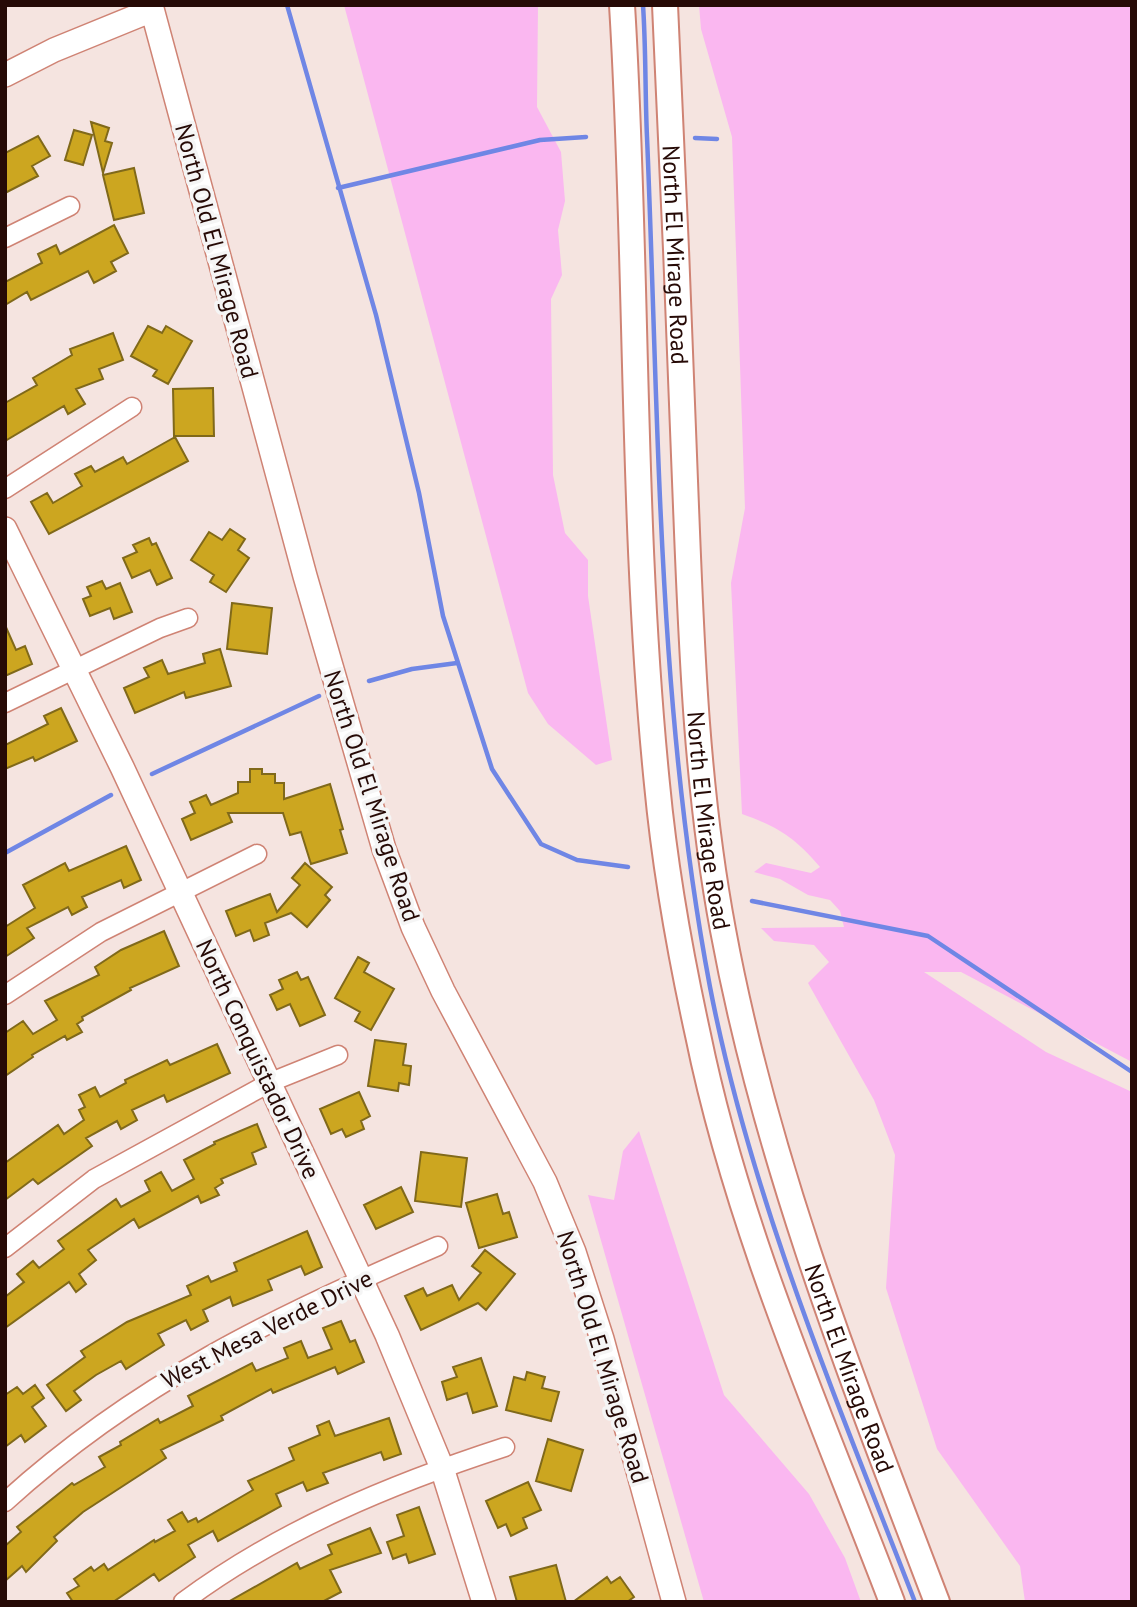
<svg xmlns="http://www.w3.org/2000/svg" width="1137" height="1607" font-family="'PT Sans',sans-serif">
<style>
.green{fill:#fab7f0}
.lines{fill:none;stroke-linecap:round;stroke-linejoin:round}
.stream{stroke:#6f86e5;stroke-width:4.5}
.building{fill:#cca620;stroke:#80691a;stroke-width:2}
.minor-casing{stroke:#cf8374;stroke-width:21}
.tertiary-casing{stroke:#cf8374;stroke-width:26}
.secondary-casing{stroke:#cf8374;stroke-width:28}
.minor{stroke:#fff;stroke-width:18}
.tertiary{stroke:#fff;stroke-width:23}
.secondary{stroke:#fff;stroke-width:24}
.labels{text-anchor:middle;dominant-baseline:central;stroke-width:7;stroke-linejoin:round;paint-order:stroke}
.street-label{font-size:24px;fill:#260a06;stroke:#f5f5f5}
</style>
<rect width="100%" height="100%" fill="#f5e4e0"/>
<path class="green" d="M344 5H538L537 107 561 152 565 201 558 230 562 275 551 299 553 475 565 533 588 560V596L612 760 596 765 548 724 528 693Z
M699 5H1132V1062L961 972H924L1046 1052 1132 1092V1602H1025L1020 1566 937 1449 886 1288 895 1155 874 1100 808 983 829 962 814 945 774 941 761 928 844 927 840 911 830 900 808 895 780 879 754 872 766 863 811 873 820 867C795 838 779 827 742 814L731 583 745 508 732 137 701 29Z
M639 1131 724 1395 809 1494 845 1558 861 1602H704L588 1195 614 1200 623 1151Z"/>
<g class="lines">
<path class="stream" d="M287 5 376 315 419 493 443 616 492 769 541 844 577 860 628 867
M643 5C646 49 645 93 647 137 659 420 657 708 710 987 751 1199 837 1401 915 1602
M695 138 717 139
M338 188 540 140 586 137
M369 681 412 669 457 663
M152 774 319 696
M5 853 111 795
M752 901 928 936 1132 1072"/>
</g>
<path class="building" d="M91 122 109 128 105 141 112 143 103 173Z
M74 130 92 135 83 165 65 160Z
M38 136 50 156 32 166 38 176 5 193V153Z
M134 168 144 213 114 220 103 175Z
M114 225 128 253 111 262 116 271 94 283 88 271 31 300 27 292 5 305V282L42 263 38 254 56 245 60 254Z
M148 326 162 333 166 326 192 341 168 384 153 376 157 370 131 356Z
M113 333 123 360 99 369 103 379 76 389 85 404 68 414 64 406 5 441V403L37 385 33 378 72 355 70 349Z
M213 388 214 436H174L173 389Z
M175 437 188 461 49 534 31 502 47 493 53 503 82 486 75 474 91 466 95 472 123 457 127 464Z
M230 529 245 539 238 550 249 558 226 592 210 582 214 575 191 560 209 532 222 540Z
M149 538 152 545 156 543 172 578 157 585 150 570 132 578 123 558 137 552 133 545Z
M102 581 106 589 120 583 132 612 114 619 110 608 90 616 83 599 91 596 87 587Z
M232 603 272 608 267 654 227 649Z
M5 625 16 650 25 646 32 664 5 676Z
M220 649 231 686 186 698 184 692 135 713 124 688 149 677 144 668 162 660 168 674 205 663 203 654Z
M61 708 77 741 35 761 33 757 5 769V745L48 724 44 716Z
M250 769H262V774H275V783H284V799L330 784 343 829 340 830 347 853 311 864 301 832 290 835 283 813H228L232 822 191 840 182 819 195 813 190 802 206 795 211 805 238 793V782H250Z
M126 846 141 880 124 888 121 880 82 897 87 907 72 915 68 907 27 928 34 938 5 957V927L35 908 23 885 65 863 69 871Z
M305 863 332 887 325 895 330 900 307 927 291 913 265 923 269 935 254 941 250 930 236 936 226 911 270 894 277 912 300 885 292 878Z
M164 931 179 966 130 988 131 990 82 1017 83 1020 77 1024 82 1032 67 1040 65 1036 32 1055 33 1057 5 1076V1033L23 1021 33 1034 57 1020 45 1001 99 975 95 967 121 950Z
M358 957 369 963 364 972 394 989 371 1030 355 1021 360 1012 335 998Z
M297 972 301 980 308 977 325 1015 300 1026 290 1004 277 1010 270 995 283 989 279 980Z
M375 1040 406 1044 403 1065 411 1066 409 1085 399 1083 398 1091 368 1086Z
M217 1044 230 1073 167 1102 164 1095 132 1110 137 1120 121 1129 117 1121 86 1138 92 1146 38 1184 33 1179 5 1200V1163L58 1125 64 1134 84 1120 79 1110 85 1107 79 1095 95 1087 100 1097 126 1083 125 1080 167 1060 170 1065Z
M359 1092 370 1116 361 1121 364 1129 346 1137 342 1129 331 1134 320 1109Z
M257 1124 266 1147 252 1153 256 1164 221 1179 223 1183 215 1188 219 1195 201 1203 198 1196 139 1228 134 1219 88 1250 96 1260 79 1274 86 1284 76 1292 69 1282 5 1328V1297L24 1282 17 1274 33 1261 39 1268 64 1249 58 1241 116 1199 121 1207 150 1191 145 1181 161 1172 172 1191 194 1179 184 1160 215 1144 214 1142Z
M421 1152 467 1158 461 1207 415 1201Z
M401 1187 413 1212 376 1229 364 1205Z
M497 1194 503 1214 509 1212 517 1237 479 1248 466 1203Z
M307 1231 322 1267 305 1275 301 1266 268 1280 272 1290 233 1306 230 1297 203 1310 208 1321 191 1330 186 1320 158 1334 164 1345 126 1369 121 1361 96 1375 74 1391 81 1400 66 1411 47 1385 85 1357 81 1351 127 1322 191 1295 187 1286 208 1276 211 1282 237 1271 234 1263Z
M485 1250 515 1274 486 1310 478 1303 421 1330 405 1296 423 1288 427 1296 452 1285 459 1300 481 1273 472 1266Z
M341 1321 350 1342 355 1340 364 1362 338 1374 335 1367 273 1393 271 1389 221 1416 223 1420 161 1450 166 1458 83 1512 54 1537 57 1541 26 1572 22 1566 5 1581V1546L21 1532 17 1527 72 1483 74 1485 105 1467 99 1457 121 1445 120 1442 158 1419 160 1423 193 1406 188 1396 252 1363 256 1371 288 1358 284 1348 301 1341 308 1358 332 1349 323 1328Z
M481 1358 497 1406 473 1413 467 1393 447 1400 442 1382 457 1377 453 1367Z
M527 1372 545 1377 542 1388 559 1392 551 1421 506 1410 514 1377 525 1380Z
M35 1385 44 1398 32 1407 46 1426 25 1442 21 1435 5 1447V1395L17 1387 23 1394Z
M389 1418 401 1454 384 1460 381 1452 323 1473 328 1483 307 1491 303 1482 276 1494 281 1506 218 1541 213 1531 188 1545 195 1557 159 1581 154 1574 113 1602H73L67 1593 79 1586 74 1579 91 1567 94 1571 104 1564 108 1570 154 1540 155 1542 175 1531 168 1520 182 1512 188 1522 196 1518 198 1522 253 1490 248 1481 294 1460 289 1448 320 1435 317 1426 329 1421 335 1436Z
M548 1439 583 1450 571 1491 536 1481Z
M528 1482 541 1510 523 1518 527 1528 511 1536 506 1524 498 1528 486 1501Z
M419 1507 435 1554 409 1563 406 1554 393 1559 387 1542 404 1536 397 1515Z
M370 1528 381 1553 330 1570 341 1592 322 1602H228L297 1563 300 1569 332 1554 328 1545Z
M556 1565 566 1602H517L510 1577Z
M607 1577 611 1583 620 1577 634 1597 627 1602H573Z"/>
<g class="lines">
<g class="minor-casing">
<path id="minor" d="M5 238 70 206
M5 489 132 407
M5 703 160 628 188 618
M5 995 101 932 257 854
M5 1248 94 1179 271 1082 338 1055
M5 1502C136 1383 277 1315 438 1246
M183 1602C280 1530 391 1484 505 1447"/>
</g>
<g class="tertiary-casing">
<path id="tertiary" d="M151 5 305 576 384 849 413 927 443 991 545 1182 574 1252 602 1339 674 1602
M5 75 54 50 152 10
M5 529 122 767 387 1335 442 1468 484 1602"/>
</g>
<g class="secondary-casing">
<g id="secondary">
<path d="M622 5C638 264 631 526 657 784 665 869 680 953 698 1035 738 1231 821 1416 892 1602"/>
<path id="s1" d="M665 5C673 164 679 322 685 481 691 632 695 781 723 930 766 1163 853 1382 937 1602"/>
</g>
</g>
<use href="#minor" class="minor"/>
<use href="#tertiary" class="tertiary"/>
<use href="#secondary" class="secondary"/>
</g>
<g class="labels">
<g class="street-label">
<text transform="translate(217 251) rotate(75)">North Old El Mirage Road</text>
<text stroke="none"><textPath href="#s1" startOffset="250">North El Mirage Road</textPath></text>
<text transform="translate(372 796) rotate(72)">North Old El Mirage Road</text>
<text stroke="none"><textPath href="#s1" startOffset="817">North El Mirage Road</textPath></text>
<text transform="translate(258 1059) rotate(65)">North Conquistador Drive</text>
<text transform="translate(267 1329) rotate(-27)">West Mesa Verde Drive</text>
<text transform="translate(603 1357) rotate(73)">North Old El Mirage Road</text>
<text stroke="none"><textPath href="#s1" startOffset="1384">North El Mirage Road</textPath></text>
</g>
</g>
<rect width="1137" height="1607" fill="none" stroke="#260a06" stroke-width="14"/>
</svg>
